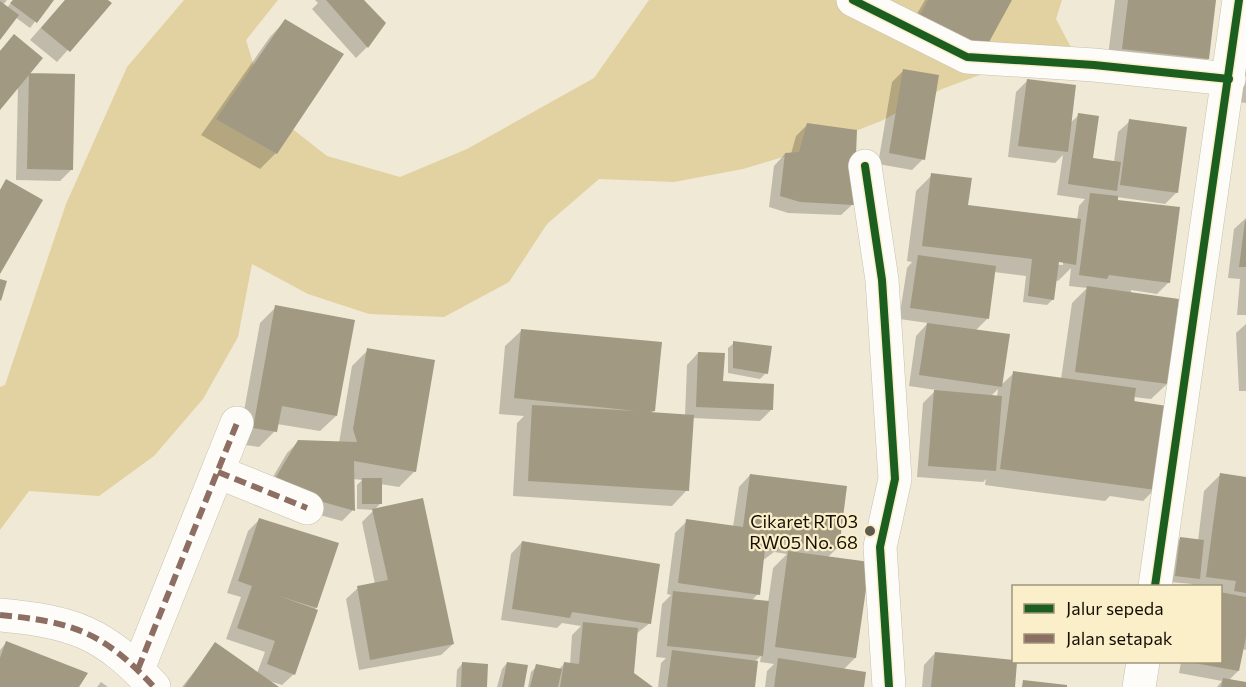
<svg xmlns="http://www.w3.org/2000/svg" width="1246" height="687" font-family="Commissioner,sans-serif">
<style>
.green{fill:#e2d1a1}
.shadow{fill:#0003;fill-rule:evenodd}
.building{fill:#a19982}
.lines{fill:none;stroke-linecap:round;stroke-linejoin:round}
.minor-casing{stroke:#c5c0b0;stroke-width:34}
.minor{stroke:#fdfcf9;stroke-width:33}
.quiet{stroke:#8d6e63;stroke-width:6;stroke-dasharray:12 6;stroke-linecap:butt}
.cycleway-casing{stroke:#fbefca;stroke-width:11}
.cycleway{stroke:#1b5e20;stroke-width:8}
.poi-dot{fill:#615b4d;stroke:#fbefca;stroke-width:2}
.labels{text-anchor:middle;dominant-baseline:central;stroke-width:4.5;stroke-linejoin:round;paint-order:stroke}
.poi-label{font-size:18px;fill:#140f04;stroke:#fbefca;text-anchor:end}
</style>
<rect width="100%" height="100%" fill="#f0e9d5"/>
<path class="green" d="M184 0H278L246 40 267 109 327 156 400 177 467 149 594 78 649 0H1062L1056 19 1075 55 1009 64 942 89 881 121 810 149 743 169 674 182 599 179 547 224 509 282 444 317 369 314 308 294 252 264 238 337 203 399 154 456 99 496 29 491 0 530V387L5 385 66 204 127 67Z"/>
<path class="shadow" d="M0 0H7L3 5 7 8 13 0H52L30 28 15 17 0 37Z
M65 0H106L110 3 57 62 30 40Z
M315 0H362L367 47 356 58 312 9 318 3Z
M925 0H1010L908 29Z
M1115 0H1215L1208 59 1192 75 1107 64Z
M285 21 276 153 260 169 201 135 270 37Z
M14 36 26 74 74 75 71 170 60 181 16 180 18 84 0 107V51Z
M1246 53V103L1239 102Z
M903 71 923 159 912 170 878 164 892 82Z
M1028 80 1070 123 1079 115 1092 159 1114 162 1118 132 1130 121 1176 193 1165 204 1117 197 1116 201 1169 282 1157 294 1131 290V293L1167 384 1151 399 1134 397 1154 490 1143 501 1110 496 1105 501 985 485 986 479 983 482 917 477 923 403 936 390 909 386 916 336 928 323 899 319 907 268 912 262 907 261 916 191 932 175 967 206 1077 220 1079 206 1085 199 1057 195 1063 155 1055 163 1008 157 1016 92ZM1051 261 1063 262V265L1051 264ZM1071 268 1069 286 1087 288 1072 303 1061 379 1014 373 1001 385 975 331 987 319 994 272 1026 276 1023 302 1047 305 1053 299 1055 280 1058 281ZM998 389 997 397 991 396Z
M807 125 853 204 841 215 788 213 769 207 774 166 785 154H791L796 136Z
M1246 218V315H1237L1240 279 1228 278 1234 229Z
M276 307 336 416 320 431 277 424 275 431 259 447 238 444 260 323Z
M1246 324V391H1239L1236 333Z
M521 331 654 410 650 413 685 416 687 365 698 353 722 383 772 409 760 421 692 418 687 490 672 506 513 496 517 423 524 416 499 414 505 346Z
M734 343 766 373 760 379 728 373V348Z
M368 350 415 471 399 487 380 484V504L374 510 453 644 441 655 359 670 346 599 358 588 375 584 362 522 374 510 357 509V485L362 480 353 479V510L342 521 260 499 287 453 299 441 339 443 352 366Z
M750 475 837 548 827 558 855 658 843 670 862 687H765L767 671 774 664 760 662 761 656 754 662 753 687H658L661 663 666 658 656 657 662 604 671 595 667 594 675 533 687 521 733 527 739 487ZM774 552 787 554 773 568 768 603 751 601 758 594 762 561Z
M1220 475 1246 478V650L1242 649 1238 671 1228 681 1246 683V687H1217L1222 681 1179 673 1181 662H1220V586H1192V584L1170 582 1174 545 1180 539 1198 541 1204 491Z
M260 519 316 607 294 674 282 685 269 681 277 687H182L216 644 257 673 265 652 226 639 241 597 227 593 248 531Z
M522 542 650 623 636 634 632 673 651 687H528L531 672 537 666 558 670 564 664 570 665 572 635 581 626 562 623 557 628 501 620 511 554Z
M6 643 78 687H0V650Z
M935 653 1014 687H922L924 665Z
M507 663 522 687H497L502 669Z
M462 664 486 687H456L457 670Z
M101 682 108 687H97Z"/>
<path class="building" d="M13 0H54L37 23 10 3Z
M65 0H108L112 3 70 52 41 28Z
M326 0H364L386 23 368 48Z
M928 0H1012L983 53 919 17Z
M1128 0H1216L1209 59 1122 49Z
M0 1 19 15 0 40Z
M285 19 344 54 277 154 216 119Z
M14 34 43 58 0 110V51Z
M903 69 939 75 925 160 889 153Z
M29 73 75 74 73 170 27 169Z
M1027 79 1076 85 1068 152 1018 146Z
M1078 113 1099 116 1093 158 1121 162 1117 191 1068 184Z
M1129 119 1187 127 1178 193 1120 185Z
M807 123 857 130 854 205 800 202 780 196 785 153 799 152Z
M931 173 972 178 968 205 1081 219 1076 265 1059 262 1054 300 1028 296 1032 259 922 246Z
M6 179 43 200 0 274V190Z
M1090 193 1118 196V200L1180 207 1170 283 1109 275 1107 279 1079 275Z
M1245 221H1246V267H1239Z
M918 255 996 266 989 319 910 308Z
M0 279 7 281 1 301 0 300Z
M1087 286 1179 299 1168 384 1075 372Z
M275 305 355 320 337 416 282 406 277 432 253 428Z
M927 323 1010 334 1002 387 919 375Z
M521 329 662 342 655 411 650 412 694 415 689 491 528 481 532 405 636 411 514 398Z
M733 341 772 346 768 374 733 368Z
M367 348 435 360 416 472 354 461 355 511 270 487 298 440 357 442 353 429Z
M698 352 725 353 723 381 774 384 773 410 696 407Z
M1013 371 1136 388 1134 401 1167 406 1156 490 1000 469Z
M934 390 1002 396 996 471 928 466Z
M1220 473 1246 477V593L1234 591 1236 581 1206 577Z
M750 474 847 486 839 549 779 540 778 551 765 549 760 595 678 583 686 519 743 527Z
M362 478H382V504H362Z
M423 498 454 644 370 660 357 586 388 580 372 509Z
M259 518 339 543 317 608 279 596 318 610 295 675 267 664 275 641 237 628 252 586 238 581Z
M1180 537 1204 540 1200 579 1175 576Z
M522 541 660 564 651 624 572 612 570 618 512 609Z
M788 551 870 562 856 658 775 647Z
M673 591 769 601 763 656 667 646Z
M1220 592 1246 597V637L1239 671 1194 663 1220 662Z
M583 622 638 628 634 673 653 687H560L564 662 579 664Z
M6 641 88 673 79 687H0V658Z
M215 642 279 687H184Z
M672 650 758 661 755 687H667Z
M935 652 1014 660 1017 662 1015 687H931Z
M778 658 866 672 864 687H774Z
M462 662 488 664 487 687H461Z
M507 662 528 665 524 687H502Z
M536 664 562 669 558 687H530Z
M1223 678 1246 682V687H1221Z
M1023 680 1067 685V687H1022Z"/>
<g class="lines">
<g class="minor-casing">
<path id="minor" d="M853 0 967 57 1094 65 1229 79
M865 166 882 280 895 479 880 547 889 687
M218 472 307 508
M1155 586 1239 0
M0 615C74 622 103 632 154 687
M138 669 237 423
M1139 687 1143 662"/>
</g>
<use href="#minor" class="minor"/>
<path class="quiet" d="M218 472 307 508
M0 615C74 622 103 632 154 687
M138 669 237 423"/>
<g class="cycleway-casing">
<path id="cycleway" d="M853 0 967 57 1094 65 1229 79
M865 166 882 280 895 479 880 547 889 687
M1155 586 1239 0"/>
</g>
<use href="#cycleway" class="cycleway"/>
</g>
<circle class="poi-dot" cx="870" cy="531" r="6"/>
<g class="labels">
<g class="poi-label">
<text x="858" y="521">Cikaret RT03<tspan x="858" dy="21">RW05 No. 68</tspan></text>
</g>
</g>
<rect x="1012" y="585" width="210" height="78" fill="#fbefca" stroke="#9f957b" stroke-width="1.5"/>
<rect x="1024" y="604" width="30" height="9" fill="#1b5e20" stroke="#9f957b" stroke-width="1.5"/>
<text x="1066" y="615" font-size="18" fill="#140f04">Jalur sepeda</text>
<rect x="1024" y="634" width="30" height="9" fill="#8d6e63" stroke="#9f957b" stroke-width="1.5"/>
<text x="1066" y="645" font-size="18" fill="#140f04">Jalan setapak</text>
</svg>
